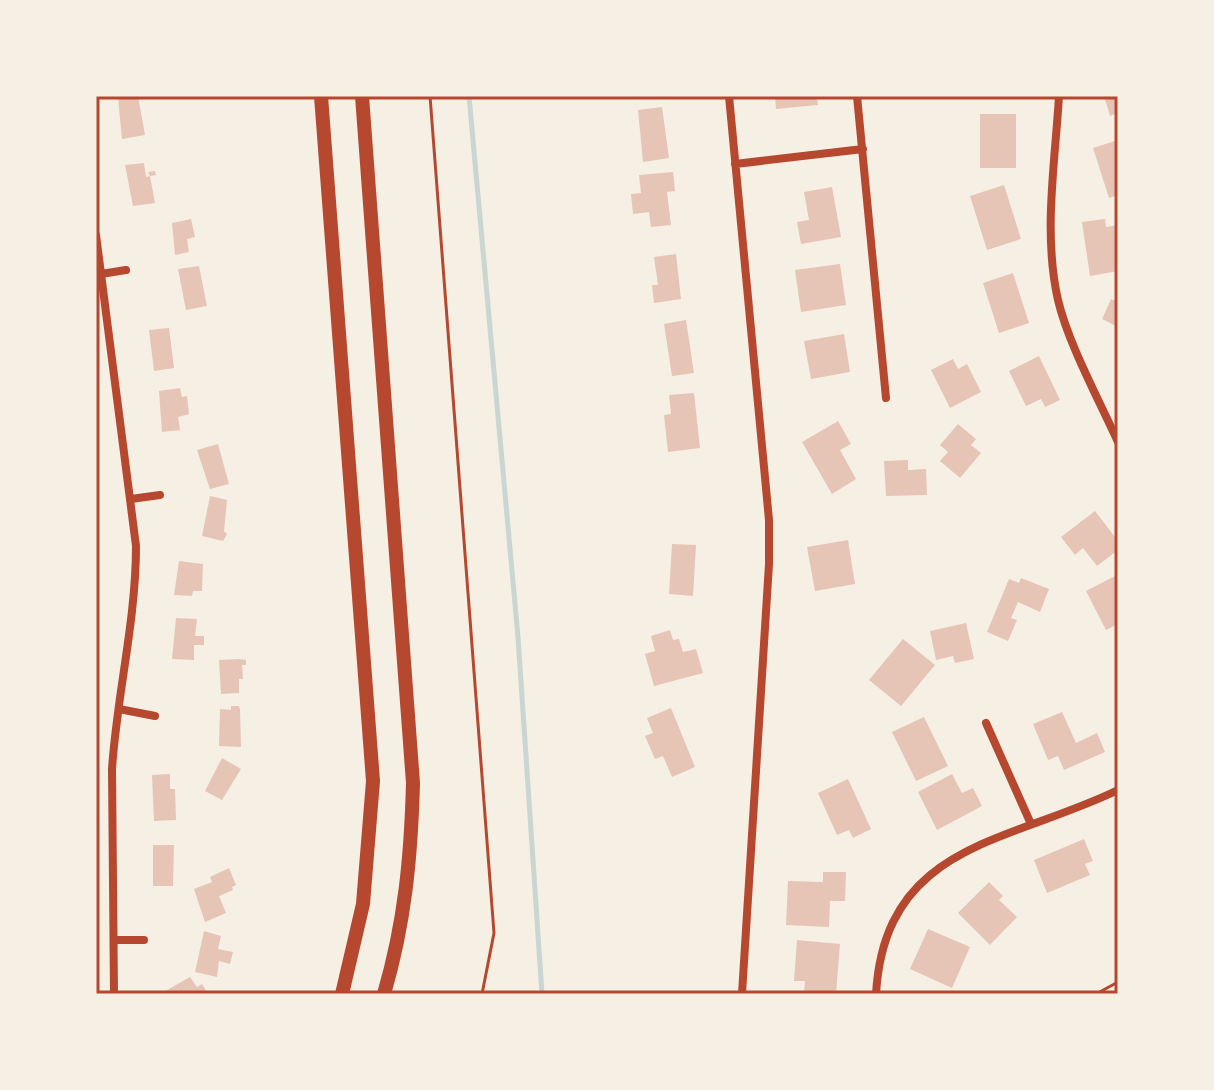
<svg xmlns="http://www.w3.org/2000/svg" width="1214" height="1090" font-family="'Open Sans',sans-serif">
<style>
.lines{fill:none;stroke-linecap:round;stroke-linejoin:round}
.stream{stroke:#c9d6d2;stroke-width:5}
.building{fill:#e6c5b7}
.path{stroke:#b5482f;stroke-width:3}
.minor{stroke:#b5482f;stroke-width:8}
.primary{stroke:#b5482f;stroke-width:14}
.neatline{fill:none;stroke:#b5482f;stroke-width:3}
</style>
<rect width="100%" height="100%" fill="#f6efe4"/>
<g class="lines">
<path class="stream" d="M469 96 518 637 542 994"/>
</g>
<path class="building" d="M121 96H138L145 135 122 139 118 98Z
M775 96H817L818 105 776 109Z
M1104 96H1118V113L1110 116Z
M662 107 669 158 643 162 638 110Z
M980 114H1016V168H980Z
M1118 140V195L1109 198 1093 148Z
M144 163 146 177 150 176 148 172 155 171 156 175 150 176 155 203 133 206 125 165Z
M673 172 675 191 667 192 671 225 651 227 649 212 633 214 631 194 641 193 639 175Z
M1004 185 1021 239 987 250 970 196Z
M832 187 841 237 801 244 797 222 809 220 804 192Z
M191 219 195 237 187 239 189 252 175 255 172 223Z
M1105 219 1106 227 1118 225V271L1090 276 1082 222Z
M676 254 681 299 654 303 652 285H658L654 257Z
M840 264 846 305 801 312 795 270Z
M199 266 207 306 186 310 178 269Z
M1013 273 1029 323 999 333 983 283Z
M1111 299 1118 302V327L1102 319Z
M686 320 694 373 672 376 664 324Z
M169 328 174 368 154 371 149 330Z
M844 334 850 372 811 379 804 341Z
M1039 356 1060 400 1045 407 1041 399 1026 406 1009 371Z
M953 359 958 369 967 364 981 392 950 408 931 370Z
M180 388 182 397 187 396 189 414 178 417 180 430 162 432 159 391Z
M694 393 700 448 668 452 664 415 671 414 669 395Z
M838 421 851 444 840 450 856 479 832 494 802 442Z
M958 424 976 439 971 445 981 453 960 478 940 461 948 452 940 445Z
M218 444 229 484 210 489 197 450Z
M908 460V470L926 469 927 495 886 496 884 461Z
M210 496 227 500 224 531 227 534 223 541 202 536Z
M1095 511 1118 541V550L1097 566 1083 548 1075 555 1061 537Z
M848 540 855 584 815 591 807 547Z
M672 544 696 545 693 596 669 594Z
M179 561 203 564 202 591H193L192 596 174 595Z
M1117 575 1118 624 1106 630 1086 591Z
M1021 578 1049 589 1040 612 1018 602 1011 618 1017 620 1008 641 987 632 1009 579 1019 583Z
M176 618 197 619 195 636H204V645H194V660L172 659Z
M966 623 974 659 955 663 953 656 936 660 930 631Z
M670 630 673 640 679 639 683 652 696 649 703 673 654 686 645 654 655 651 651 636Z
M903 639 935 665 901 706 869 680Z
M239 659 246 660V665H242L243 679H239V693L221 694 219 660Z
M231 706H239L240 710 241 747 219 746 220 709 231 710Z
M671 708 695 767 672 777 663 756 655 759 645 736 653 733 647 718Z
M1062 712 1076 743 1097 733 1105 752 1064 770 1058 756 1048 760 1033 724Z
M924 717 948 766 916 781 892 732Z
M222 758 241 769 222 800 205 791Z
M170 774V789H175L176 820 154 821 152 775Z
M952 774 962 793 973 788 982 806 937 830 918 792Z
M848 779 871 829 853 838 849 830 837 835 818 793Z
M1084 839 1093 861 1085 864 1090 875 1047 893 1034 860Z
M153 845H174L173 886H153Z
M229 868 236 885 232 887 233 890 219 896 226 913 205 922 194 889 212 882 210 877Z
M823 872H846L845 901H830L829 927 786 925 788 881 823 882Z
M989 882 1003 896 999 900 1017 917 990 945 958 913Z
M928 929 970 947 952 988 910 969Z
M204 931 221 936 218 949 233 952 230 964 219 961 217 977 195 972Z
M797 940 840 944 836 994H804L805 981H794Z
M190 977 197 987 202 984 208 994H160Z"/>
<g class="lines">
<path class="path" d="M430 96 494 933 482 994
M1096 994 1118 982"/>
<path class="minor" d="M729 96 769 520V564L742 994
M857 96 886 398
M1059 96C1055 163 1043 234 1058 300 1068 343 1099 400 1118 442
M735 164 863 149
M96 235 136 546C136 621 117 694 112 769L114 994
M101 274 126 270
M131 499 160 495
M119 709 155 716
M986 723 1031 824
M114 940H144
M876 994C885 843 1009 843 1118 790"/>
<path class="primary" d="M321 96 373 781 363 904 342 994
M362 96 413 783C411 857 405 922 384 994"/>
</g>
<rect width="1214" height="1090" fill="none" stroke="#f6efe4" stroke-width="196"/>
<rect x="98" y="98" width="1018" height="894" class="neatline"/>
</svg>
